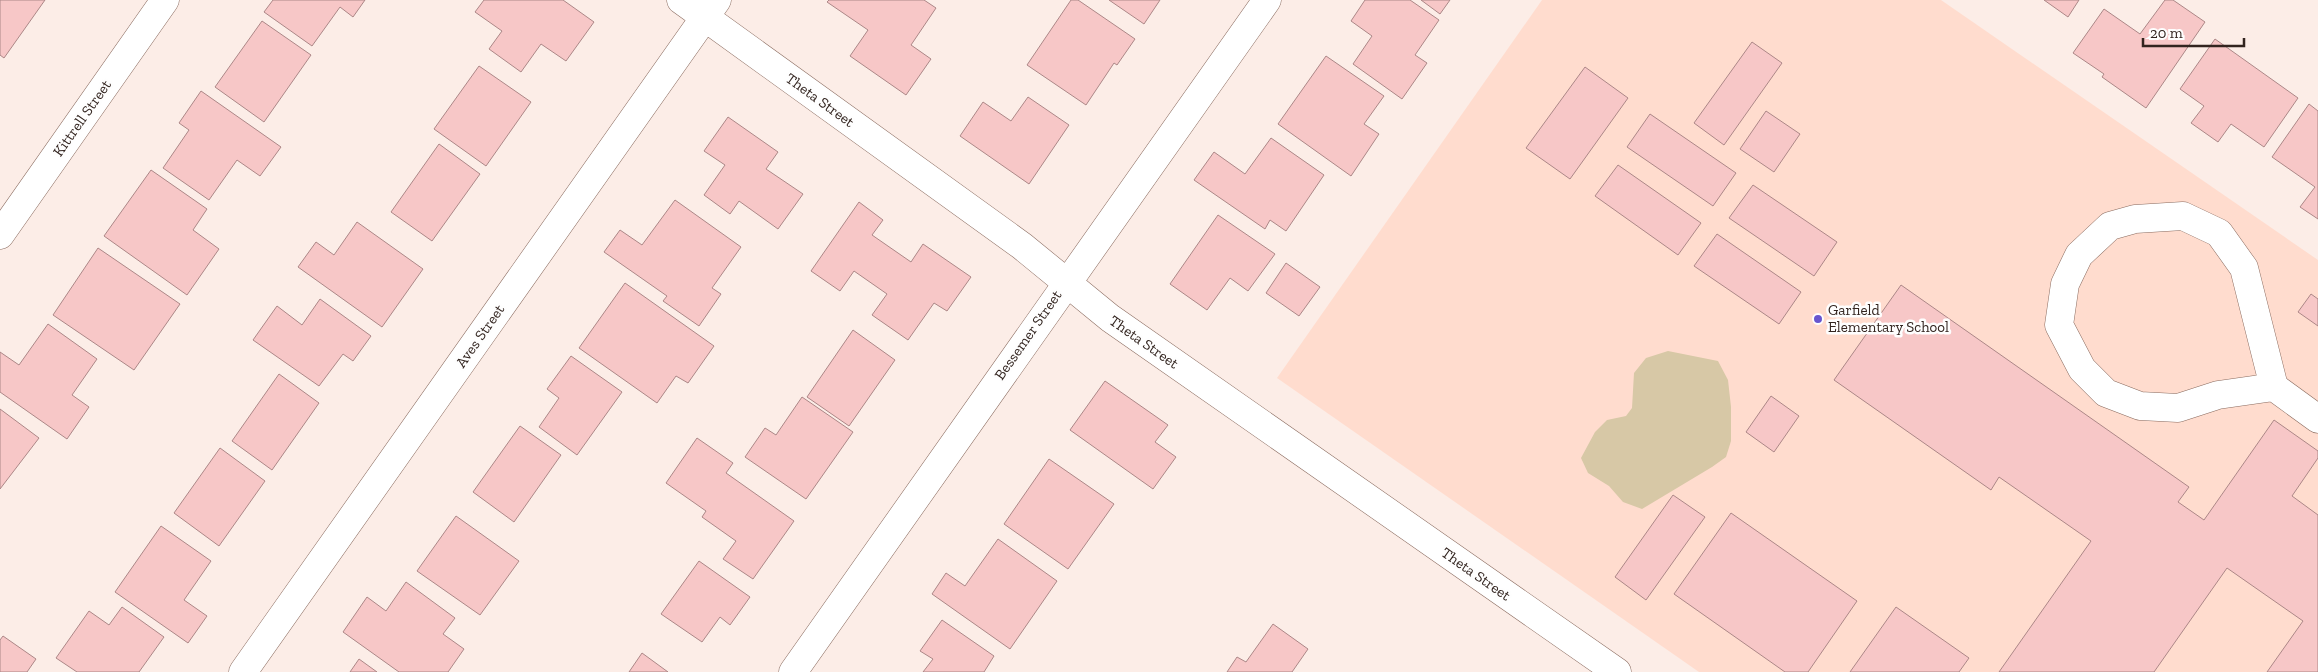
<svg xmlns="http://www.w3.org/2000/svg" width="2318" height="672" font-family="'Zilla Slab',serif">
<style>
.built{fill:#ffdcce}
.green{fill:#d7c8a6}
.building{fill:#f7c7c7;stroke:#ac8787}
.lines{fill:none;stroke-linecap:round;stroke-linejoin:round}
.minor-casing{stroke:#8a6b5f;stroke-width:29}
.minor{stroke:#fff;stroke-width:28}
.poi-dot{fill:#6856cf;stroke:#fefefe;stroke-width:2}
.labels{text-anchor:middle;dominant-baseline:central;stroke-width:5;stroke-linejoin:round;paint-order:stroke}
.street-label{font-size:15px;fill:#32241f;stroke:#fefefe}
.poi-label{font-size:15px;fill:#32241f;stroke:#fefefe;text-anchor:start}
</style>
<rect width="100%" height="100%" fill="#fcede7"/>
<path class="built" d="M1542 0H1941L2318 260V672H1699L1277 378Z"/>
<path class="green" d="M1668 351 1718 361 1728 380 1731 407V441L1726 457 1712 467 1642 509 1623 502 1609 486 1588 473 1581 458 1595 432 1607 420 1626 416 1632 408 1634 373 1646 358Z"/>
<path class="building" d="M0 0H45L4 58 0 55Z
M273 0H365L353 17 340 7 312 46 264 12Z
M484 0H563L594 22 566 61 541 44 521 72 489 49 502 31 475 12Z
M829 0H924L936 8 911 45 931 59 906 95 850 56 868 30 827 2Z
M1071 0H1078L1135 39 1117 65 1114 63 1086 105 1027 65Z
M1109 0H1160L1144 24Z
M1365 0H1410L1439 20 1415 55 1427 63 1402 99 1353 64 1372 36 1351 21Z
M1421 0H1450L1440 14Z
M2044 0H2079L2068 17Z
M2165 0H2173L2205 22 2146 108 2102 77 2104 74 2073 53 2104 9 2140 34Z
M262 21 311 55 264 122 215 87Z
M2215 39 2298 98 2264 147 2231 124 2218 142 2191 123 2204 106 2180 89Z
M1752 42 1782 63 1724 145 1694 123Z
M1326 56 1384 96 1364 124 1379 134 1351 176 1278 124Z
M479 66 531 102 486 166 434 129Z
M1585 67 1628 98 1570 179 1526 148Z
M201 91 281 147 260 176 237 160 209 200 163 168 189 130 179 123Z
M1028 97 1069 125 1029 184 960 136 983 102 1011 121Z
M2309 104 2318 111V219L2300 207 2315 187 2272 157Z
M1766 111 1800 134 1774 172 1740 149Z
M1650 114 1736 173 1713 206 1627 147Z
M728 117 778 152 766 169 803 194 778 229 739 201 730 214 704 195 725 165 704 151Z
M1271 138 1324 175 1286 231 1270 220 1265 229 1194 180 1214 152 1245 174Z
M439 144 480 174 432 241 391 212Z
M1618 165 1701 223 1678 255 1595 196Z
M151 170 207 209 193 230 219 249 187 295 104 236Z
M1753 185 1837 242 1814 276 1729 218Z
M675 200 741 247 712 288 721 294 699 326 663 301 667 296 604 252 620 230 642 245Z
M859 202 883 220 872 235 911 262 923 244 971 277 947 311 934 303 908 340 872 315 887 294 854 271 840 291 811 271Z
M1218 215 1275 254 1248 291 1230 278 1207 310 1170 284Z
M357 222 423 269 382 327 298 267 316 242 334 255Z
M1717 234 1801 292 1779 324 1694 266Z
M98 248 180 304 134 370 53 315Z
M1286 263 1320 287 1299 316 1266 293Z
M625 283 714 346 688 383 676 376 657 403 579 348Z
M1901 285 2189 487 2178 502 2204 520 2274 420 2318 451V458L2292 496 2318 515V672H2267L2303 621 2227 568 2154 672H1999L2091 541 1999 477 1991 490 1834 380Z
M2311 294 2318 299V326L2298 312Z
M320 299 371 336 353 361 343 354 319 386 253 340 277 306 302 325Z
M48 324 97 359 72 395 89 407 67 439 0 392V352L19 365Z
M853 330 895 360 849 426 807 397Z
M571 356 622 392 577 455 539 427 559 398 547 389Z
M279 374 319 403 272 470 232 441Z
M1105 381 1168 425 1155 442 1176 457 1153 489 1070 430Z
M1771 396 1799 416 1774 452 1746 432Z
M802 397 853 432 806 499 745 457 765 428 776 435Z
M0 409 39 438 0 489Z
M520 426 561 455 514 522 473 492Z
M697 438 733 463 726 473 794 521 753 579 723 559 736 541 702 517 706 511 666 483Z
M220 448 265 481 219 546 174 513Z
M1049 459 1114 504 1068 569 1004 524Z
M1673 495 1705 517 1646 600 1615 577Z
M1731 513 1857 601 1808 672H1785L1674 594Z
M456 516 519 561 480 615 417 571Z
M161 526 211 561 184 600 207 616 188 643 115 592Z
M998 539 1057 581 1010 649 932 594 946 573 965 586Z
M699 561 750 597 730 625 720 617 702 642 661 614Z
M406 582 455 618 443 634 464 649 448 672H399L343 632 367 597 386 611Z
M122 607 164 637 139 672H77L56 658 89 611 109 625Z
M1896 607 1969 658 1959 672H1850Z
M942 620 994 656 984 672H923L933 659 920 651Z
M1273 624 1308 649 1292 672H1227L1237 657 1246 662Z
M3 636 36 659 27 672H0V640Z
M642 653 668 672H629Z
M359 659 377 672H350Z"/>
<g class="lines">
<g class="minor-casing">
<path id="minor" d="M681 0 1022 246 1110 318 1617 672
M2183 216 2219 233 2244 268 2274 387 2218 395 2178 408 2140 406 2106 393 2082 369 2059 325 2065 284 2079 255 2110 226 2135 219Z
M0 235 165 0
M2274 387 2318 419
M243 672 717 0
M793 672 1267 0"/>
</g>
<use href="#minor" class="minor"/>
</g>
<circle class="poi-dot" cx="1818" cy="319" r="5"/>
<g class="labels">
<g class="street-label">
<text transform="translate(820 100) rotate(36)">Theta Street</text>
<text transform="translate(82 118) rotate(-55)">Kittrell Street</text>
<text transform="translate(1028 335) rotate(-55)">Bessemer Street</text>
<text transform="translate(480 336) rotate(-55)">Aves Street</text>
<text transform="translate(1144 342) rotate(35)">Theta Street</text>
<text transform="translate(1476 574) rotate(35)">Theta Street</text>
</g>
<g class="poi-label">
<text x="1828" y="310">Garfield<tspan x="1828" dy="17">Elementary School</tspan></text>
</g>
</g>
<path d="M2143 38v8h101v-8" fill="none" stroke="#32241f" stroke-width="2.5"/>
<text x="2150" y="38" font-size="15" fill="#32241f" stroke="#fefefe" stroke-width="4" paint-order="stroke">20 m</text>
</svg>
